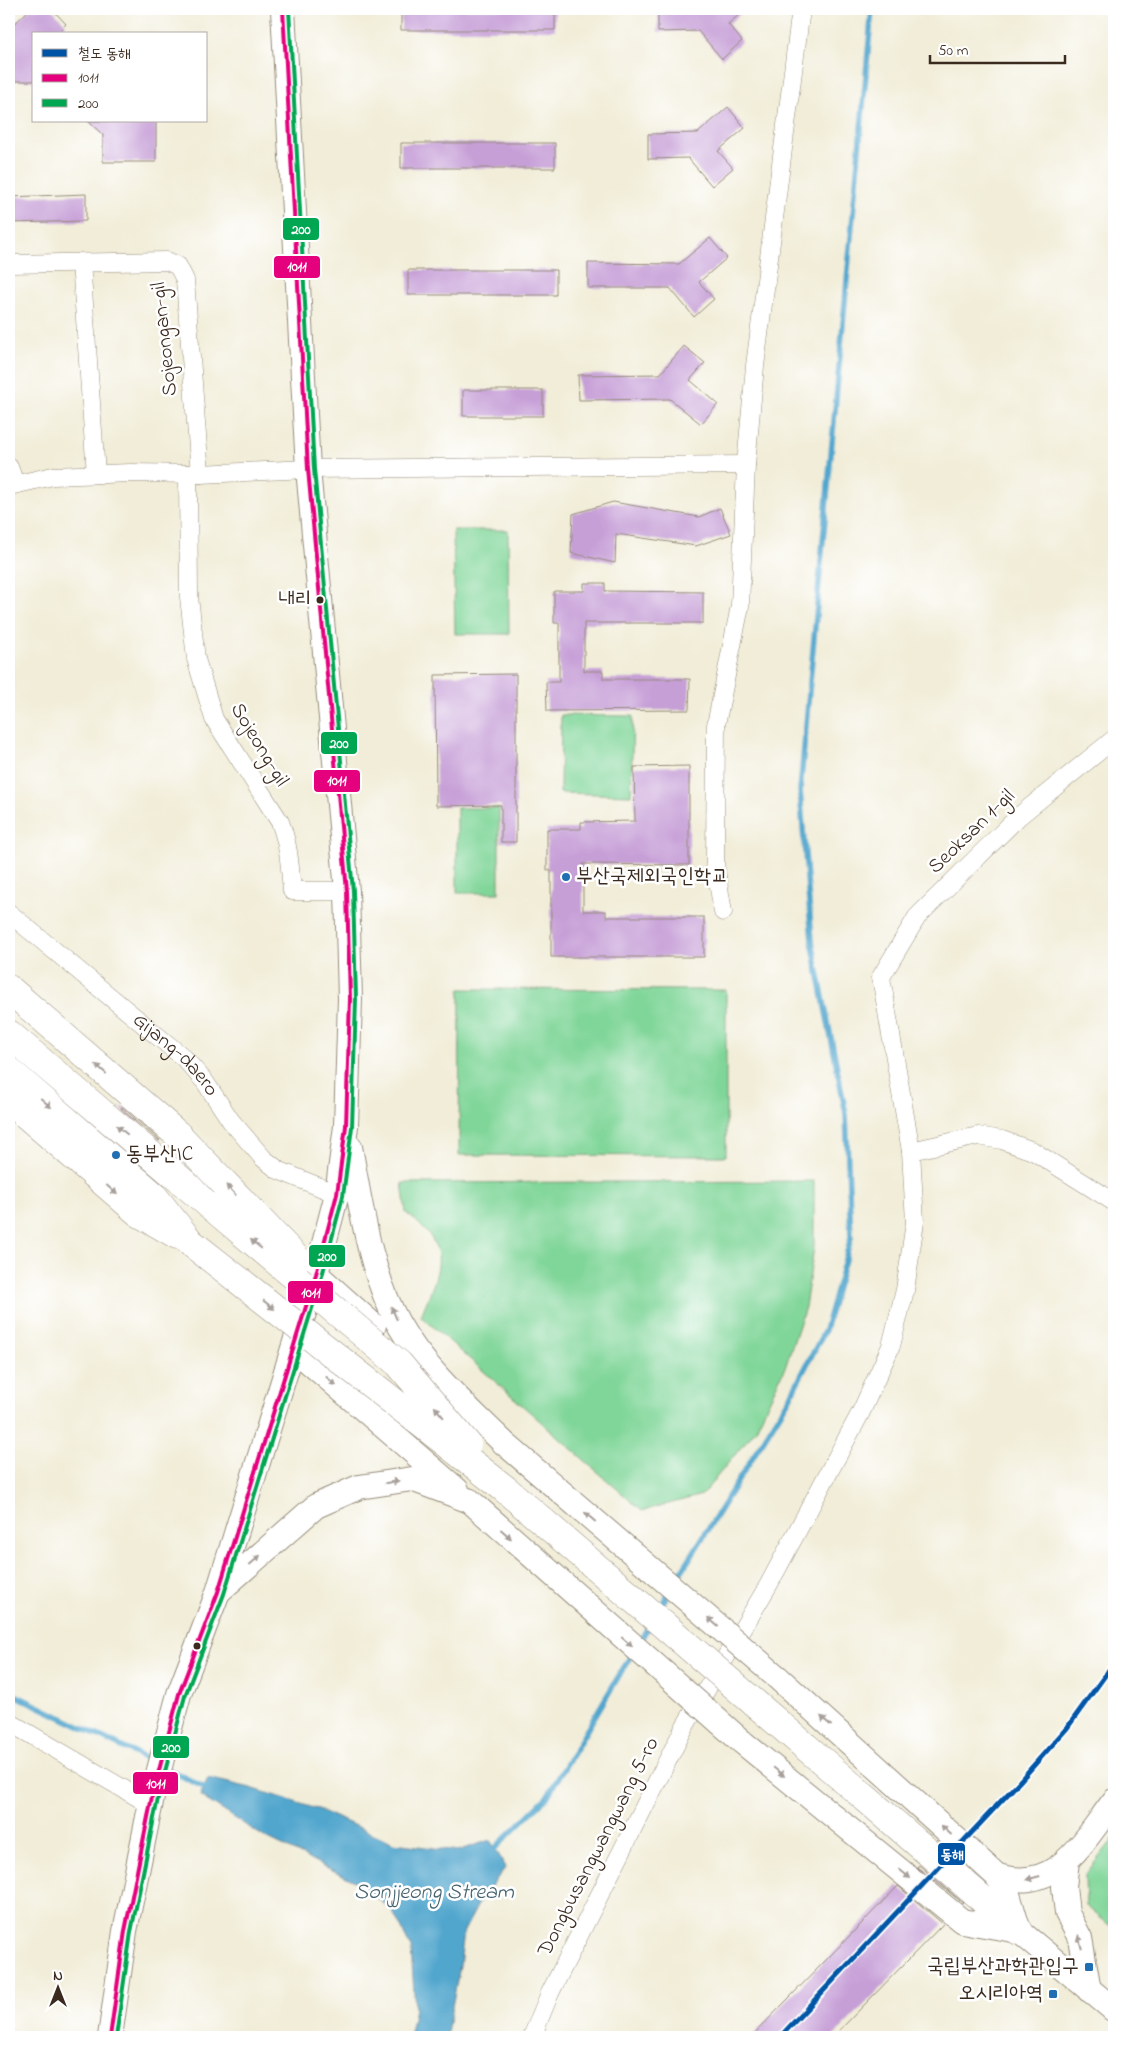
<svg xmlns="http://www.w3.org/2000/svg" width="1123" height="2046" font-family="'Indie Flower','Poor Story',sans-serif">
<style>
.green{fill:#80d699;stroke:#5e805c}
.water{fill:#51a6cd;stroke:#466876}
.lines{fill:none;stroke-linecap:round;stroke-linejoin:round}
.stream{stroke:#51a6cd;stroke-width:5.5}
.building{fill:#c69fd7}
.street-casing{stroke:#968c7b;stroke-width:19}
.secondary-casing{stroke:#968c7b;stroke-width:26}
.highway-casing{stroke:#968c7b;stroke-width:29}
.street{stroke:#fff;stroke-width:18}
.secondary{stroke:#fff;stroke-width:24}
.highway{stroke:#fff;stroke-width:28}
.secondary-bridge-casing{stroke:#968c7b;stroke-width:26;stroke-linecap:butt}
.highway-bridge-casing{stroke:#968c7b;stroke-width:29;stroke-linecap:butt}
.secondary-bridge{stroke:#fff;stroke-width:24}
.highway-bridge{stroke:#fff;stroke-width:28}
.bus-1-casing{stroke:#fff;stroke-width:8}
.bus-2-casing{stroke:#fff;stroke-width:8}
.bus-1{stroke:#e5007d;stroke-width:4}
.bus-2{stroke:#00a651;stroke-width:4}
.rail-1-casing{stroke:#fff;stroke-width:9}
.rail-1{stroke:#0054a6;stroke-width:5}
.oneway{fill:#a79f9a}
.bus-dot{fill:#3b2a1e;stroke:#fff;stroke-width:2}
.poi-dot{fill:#1f6fb2;stroke:#fff;stroke-width:2}
.labels{text-anchor:middle;dominant-baseline:central;stroke-width:5;stroke-linejoin:round;paint-order:stroke}
.bus-label{font-size:20px;fill:#3b2a1e;stroke:#fff;text-anchor:end}
.street-label{font-size:21px;fill:#3b2a1e;stroke:#fff}
.poi-label{font-size:21px;fill:#3b2a1e;stroke:#fff;text-anchor:start}
.water-label{font-size:22px;font-style:italic;fill:#45626d;stroke:#fff}
.line-badge{stroke:#fff;stroke-width:2}
.badge-label{font-size:14px;text-anchor:middle;font-weight:bold;fill:#fff}
</style>
<rect width="100%" height="100%" fill="#fff"/>
<filter id="ink" filterUnits="userSpaceOnUse"><feTurbulence type="fractalNoise" baseFrequency=".02" numOctaves="2"/><feDisplacementMap in="SourceGraphic" scale="10" xChannelSelector="R" yChannelSelector="G"/><feConvolveMatrix kernelMatrix="1 2 1 2 8 2 1 2 1" color-interpolation-filters="sRGB"/></filter>
<filter id="wash" filterUnits="userSpaceOnUse"><feTurbulence type="fractalNoise" baseFrequency=".0096" numOctaves="4" result="noise"/><feDisplacementMap in="SourceGraphic" scale="20" xChannelSelector="R" yChannelSelector="G"/><feGaussianBlur stdDeviation="1.12" result="paint"/><feColorMatrix in="noise" values="0 0 0 0 0 0 0 0 0 0 0 0 0 0 0 0 0 1.4 0 .05"/><feComposite in="paint" operator="in"/></filter>
<g filter="url(#wash)">
<rect width="100%" height="100%" fill="#f1edd8"/>
<path class="green" d="M453 530H508L509 634H455Z
M561 715 633 716 631 795 560 793Z
M457 808H499V893H457Z
M460 989 726 990V1156L459 1155Z
M814 1181V1247L805 1307 786 1365 756 1429 702 1495 642 1511 421 1316C440 1267 453 1249 406 1213L402 1183Z
M1114 1838V1929L1086 1906 1085 1875Z"/>
<path class="water" d="M208 1778 251 1788 317 1809 394 1843 458 1851 490 1840 506 1867 481 1899 464 1931 460 1966 446 2037H409L415 2008 411 1948 392 1910 355 1881 266 1838 200 1796Z"/>
<g class="lines">
<path class="stream" d="M675 1582 789 1399 825 1330 851 1238 846 1114 812 941 800 790 872 9
M659 1610 669 1592
M638 1644 650 1624
M9 1692 155 1763
M166 1768 209 1790
M490 1853 547 1797 633 1652"/>
</g>
<g id="blocks">
<path class="building" d="M30 9H52L66 24 56 34H34V81H9V29Z
M401 9H555V30H401Z
M658 9H746L728 24 742 41 722 59 698 31 658 32Z
M728 107 745 128 718 151 733 168 712 186 688 158 648 159V134L698 133Z
M88 121H156V162H103V135Z
M401 143H555V168H401Z
M86 194V221L9 223V197Z
M710 238 727 258 699 282 714 299 694 317 670 288H588V263L679 264Z
M408 270H556V295H408Z
M684 346 705 363 690 380 718 404 701 424 670 399 579 400 578 375 660 374Z
M463 390H543V416H463Z
M613 502 699 517 720 508 731 534 696 546 616 534 615 563 571 553 573 514Z
M584 583H605V591L703 592V623H584V671H603V679H690L689 710 547 711 546 682H559V623H554V591H584Z
M516 674V842H501V805L436 806 435 675Z
M689 766V865L583 864V911H606V917H704V957H551V870H547V829H581V822L635 821 634 767Z
M122 1107 160 1140 159 1141 121 1109Z
M919 1865 963 1903 917 1867Z
M898 1886 943 1924 833 2037H751Z"/>
</g>
</g>
<g filter="url(#ink)">
<use href="#blocks" fill-opacity="0" stroke="#968c7b" stroke-width="1"/>
<g class="lines">
<g class="street-casing">
<g id="street">
<path d="M81 262 96 474"/>
<path d="M9 264 167 261 178 266 185 280 200 474"/>
<path d="M9 467 15 484"/>
<path d="M188 474 189 597 196 659 214 719 280 822C289 845 290 867 292 891H347"/>
<path d="M9 486 53 476 130 473 200 474 308 469 746 465"/>
<path d="M723 912 715 864 716 725 740 606 746 465 755 366 801 9"/>
<path id="s1" d="M9 913 184 1058 205 1082 231 1121 263 1158 278 1170 337 1194"/>
<path d="M911 1151 978 1136 1002 1140 1033 1151 1114 1202"/>
<path d="M9 1722 151 1805"/>
<path d="M532 2037 550 1993 685 1726 769 1584 861 1412 891 1346 905 1290 915 1222 911 1151 881 977 917 917 1018 817 1114 739"/>
</g>
</g>
<g class="secondary-casing">
<path id="secondary" d="M350 1147C361 1206 369 1270 398 1323 424 1369 466 1406 504 1443
M316 1274 374 1326
M294 1349 457 1490
M218 1592 316 1506 359 1487 412 1479 470 1501
M777 1677 996 1875 1007 1891 1019 1931
M741 1741 962 1921 1019 1931 1114 2010
M1067 1861 1064 1887 1067 1913 1080 1938 1089 1990
M996 1875C1056 1896 1083 1841 1114 1801
M110 2037 125 1931 152 1797 165 1747 179 1694 218 1592 316 1274 337 1194 346 1126 350 999 347 891 308 469 283 9"/>
</g>
<g class="highway-casing">
<path id="highway" d="M9 989 178 1135
M9 1034 212 1207
M9 1071 152 1194 190 1242
M9 1100 139 1213 177 1235
M855 1789 1019 1931"/>
</g>
<use href="#street" class="street"/>
<use href="#secondary" class="secondary"/>
<use href="#highway" class="highway"/>
<g class="secondary-bridge-casing">
<path id="secondary-bridge" d="M504 1443 777 1677
M470 1501 741 1741"/>
</g>
<g class="highway-bridge-casing">
<path id="highway-bridge" d="M178 1135 297 1259
M212 1207 399 1364 467 1444
M190 1242 505 1489 855 1789"/>
</g>
<use href="#secondary-bridge" class="secondary-bridge"/>
<use href="#highway-bridge" class="highway-bridge"/>
<g class="bus-1-casing">
<path id="bus-1" d="M110 2037 125 1931 152 1797 179 1694 218 1592 316 1274 337 1194 346 1126 350 999 347 891 308 469 283 9"/>
</g>
<g class="bus-2-casing">
<path id="bus-2" d="M116 2037 131 1932 158 1798 185 1696 224 1594 322 1276 343 1196 352 1127 356 999 353 891 314 469 289 9"/>
</g>
<use href="#bus-1" class="bus-1"/>
<use href="#bus-2" class="bus-2"/>
<g class="rail-1-casing">
<path id="rail-1" d="M780 2037 1019 1782 1067 1728 1114 1663"/>
</g>
<use href="#rail-1" class="rail-1"/>
</g>
<defs><path id="oneway-solid" d="M-6-.8H1V-3.2L6.5 0L1 3.2V.8H-6Z" transform="scale(1.25)"/></defs>
<g class="oneway">
<use href="#oneway-solid" transform="translate(101 1069) rotate(-139)"/>
<use href="#oneway-solid" transform="translate(46 1103) rotate(41)"/>
<use href="#oneway-solid" transform="translate(122 1130) rotate(-140)"/>
<use href="#oneway-solid" transform="translate(112 1190) rotate(41)"/>
<use href="#oneway-solid" transform="translate(231 1190) rotate(-134)"/>
<use href="#oneway-solid" transform="translate(256 1244) rotate(-140)"/>
<use href="#oneway-solid" transform="translate(269 1305) rotate(38)"/>
<use href="#oneway-solid" transform="translate(394 1313) rotate(-113)"/>
<use href="#oneway-solid" transform="translate(331 1381) rotate(41)"/>
<use href="#oneway-solid" transform="translate(439 1412) rotate(-130)"/>
<use href="#oneway-solid" transform="translate(392 1482) rotate(-9)"/>
<use href="#oneway-solid" transform="translate(590 1517) rotate(-139)"/>
<use href="#oneway-solid" transform="translate(506 1534) rotate(42)"/>
<use href="#oneway-solid" transform="translate(255 1560) rotate(-41)"/>
<use href="#oneway-solid" transform="translate(713 1622) rotate(-139)"/>
<use href="#oneway-solid" transform="translate(627 1642) rotate(41)"/>
<use href="#oneway-solid" transform="translate(826 1721) rotate(-138)"/>
<use href="#oneway-solid" transform="translate(779 1772) rotate(39)"/>
<use href="#oneway-solid" transform="translate(946 1830) rotate(-138)"/>
<use href="#oneway-solid" transform="translate(905 1874) rotate(39)"/>
<use href="#oneway-solid" transform="translate(1033 1878) rotate(165)"/>
<use href="#oneway-solid" transform="translate(1080 1942) rotate(-104)"/>
</g>
</g>
<g class="bus-dot">
<circle cx="320" cy="600" r="4.5"/>
<circle cx="197" cy="1646" r="4.5"/>
</g>
<g class="poi-dot">
<circle cx="566" cy="877" r="5"/>
<circle cx="116" cy="1155" r="5"/>
<rect x="1084" y="1962" width="10" height="10" rx="2.5"/>
<rect x="1048" y="1989" width="10" height="10" rx="2.5"/>
</g>
<g class="labels">
<g class="bus-label">
<text x="311" y="600">내리</text>
</g>
<g class="street-label">
<text transform="translate(165 339) rotate(-96)">Sojeongan-gil</text>
<text transform="translate(259 745) rotate(59)">Sojeong-gil</text>
<text transform="translate(972 832) rotate(-44)">Seoksan 1-gil</text>
<text stroke="none"><textPath href="#s1" startOffset="219">Gijang-daero</textPath></text>
<text transform="translate(599 1847) rotate(-63)">Dongbusangwangwang 5-ro</text>
</g>
<g class="poi-label">
<text x="576" y="877">부산국제외국인학교</text>
<text x="126" y="1155">동부산IC</text>
<text x="1079" y="1967" text-anchor="end">국립부산과학관입구</text>
<text x="1043" y="1994" text-anchor="end">오시리아역</text>
</g>
<g class="water-label">
<text x="434" y="1893">Sonjjeong Stream</text>
</g>
</g>
<g class="line-badge">
<rect x="282" y="217" width="38" height="24" rx="5" fill="#00a651"/>
<rect x="273" y="255" width="48" height="24" rx="5" fill="#e5007d"/>
<rect x="320" y="731" width="38" height="24" rx="5" fill="#00a651"/>
<rect x="313" y="769" width="48" height="24" rx="5" fill="#e5007d"/>
<rect x="308" y="1244" width="38" height="24" rx="5" fill="#00a651"/>
<rect x="287" y="1280" width="47" height="24" rx="5" fill="#e5007d"/>
<rect x="152" y="1735" width="38" height="24" rx="5" fill="#00a651"/>
<rect x="132" y="1771" width="47" height="24" rx="5" fill="#e5007d"/>
<rect x="937" y="1842" width="29" height="24" rx="5" fill="#0054a6"/>
</g>
<g class="badge-label">
<text x="301" y="234">200</text>
<text x="297" y="271">1011</text>
<text x="339" y="748">200</text>
<text x="337" y="785">1011</text>
<text x="327" y="1261">200</text>
<text x="311" y="1297">1011</text>
<text x="171" y="1752">200</text>
<text x="156" y="1788">1011</text>
<text x="952" y="1859">동해</text>
</g>
<rect width="1123" height="2046" fill="none" stroke="#fff" stroke-width="30"/>
<rect x="32" y="32" width="175" height="90" fill="#ffffff" stroke="#b1aaa5"/>
<rect x="42" y="49" width="25" height="8" fill="#0054a6" stroke="#b1aaa5"/>
<text x="78" y="58" font-size="15" fill="#3b2a1e">철도 동해</text>
<rect x="42" y="74" width="25" height="8" fill="#e5007d" stroke="#b1aaa5"/>
<text x="78" y="82" font-size="15" fill="#3b2a1e">1011</text>
<rect x="42" y="99" width="25" height="8" fill="#00a651" stroke="#b1aaa5"/>
<text x="78" y="108" font-size="15" fill="#3b2a1e">200</text>
<g transform="translate(58 1988)" stroke="#ffffff" stroke-width="4" paint-order="stroke">
<path d="M0-4L9 19L0 12L-9 19Z" fill="#3b2a1e"/>
<text y="-8" font-size="14" font-weight="bold" text-anchor="middle" fill="#3b2a1e">N</text>
</g>
<path d="M930 55v8h135v-8" fill="none" stroke="#3b2a1e" stroke-width="2.5"/>
<text x="938" y="55" font-size="15" fill="#3b2a1e" stroke="#ffffff" stroke-width="4" paint-order="stroke">50 m</text>
</svg>
